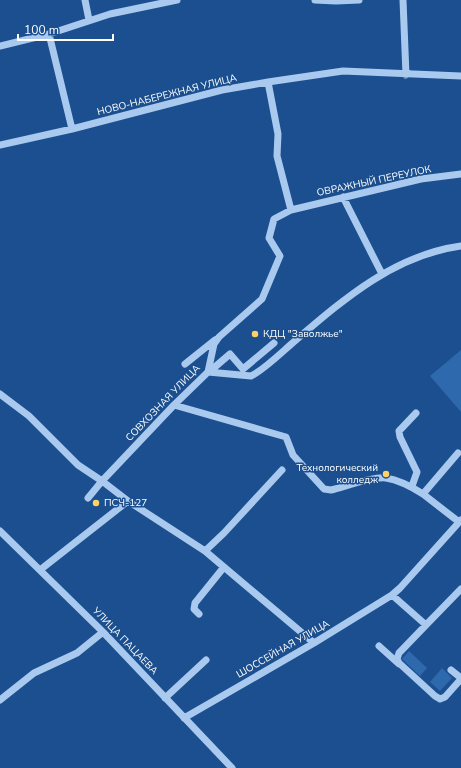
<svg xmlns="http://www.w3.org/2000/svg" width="461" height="768" font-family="'Nunito Sans',sans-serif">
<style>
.park{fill:#2e69ad}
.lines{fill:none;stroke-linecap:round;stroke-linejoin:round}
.minor{stroke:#a9c9ee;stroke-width:7}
.poi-dot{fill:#ffd166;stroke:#1b4f8f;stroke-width:1.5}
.labels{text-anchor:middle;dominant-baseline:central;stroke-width:3;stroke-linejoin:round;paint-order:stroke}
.street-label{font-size:10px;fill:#fff;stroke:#1b4f8f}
.poi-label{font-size:10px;fill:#fff;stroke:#1b4f8f;text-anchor:start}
</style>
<rect width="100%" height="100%" fill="#1b4f8f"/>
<path class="park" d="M461 350V412L430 376Z
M409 651 427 668 420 676 402 659Z
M442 668 452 678 440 691 430 682Z"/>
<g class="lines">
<path class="minor" d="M85 0 89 20
M315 0 336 1 359 0
M403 0 406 75
M49 34 72 129
M0 46 49 34 110 14 177 0
M0 145 72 129 222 90 268 82 343 71 461 76
M343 197 382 274
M291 210 421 179 461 174
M185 364 215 340
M208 372 251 376C264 370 284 350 296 340 345 298 395 255 461 246
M209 372 230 354 243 369 274 343
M0 394 29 416 78 465 102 481 128 501 205 551 314 643
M174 405 286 437 293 455 324 489 331 490C344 487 373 476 386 478 399 480 412 487 423 494
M458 453 423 494 459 522
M412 486 417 472 400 437 399 431 416 413
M88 498 102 481 174 405 208 372 214 344 219 337 262 299 280 256 269 238 274 219 291 210 277 156 278 134 268 82
M0 531 103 632 232 768
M205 551 224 533 282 470
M40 570 128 501
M392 595 426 625 461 589
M199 614 194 609 195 603 224 567
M426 625 399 653 397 659 399 663 435 696 440 699 445 697 461 679
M379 646 399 664
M451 670 461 678
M165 698 206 660
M0 700 34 673 77 653 103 632
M184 718 314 643 392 595 400 588 461 520"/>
</g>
<g class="poi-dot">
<circle cx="255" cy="334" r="4"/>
<circle cx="386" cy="474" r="4"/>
<circle cx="96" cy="503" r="4"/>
</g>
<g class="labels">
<g class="street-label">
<text transform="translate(167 95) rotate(-14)">НОВО-НАБЕРЕЖНАЯ УЛИЦА</text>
<text transform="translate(374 181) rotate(-12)">ОВРАЖНЫЙ ПЕРЕУЛОК</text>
<text transform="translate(163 403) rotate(-46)">СОВХОЗНАЯ УЛИЦА</text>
<text transform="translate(125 641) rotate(46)">УЛИЦА ПАЦАЕВА</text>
<text transform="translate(283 649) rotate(-30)">ШОССЕЙНАЯ УЛИЦА</text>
</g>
<g class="poi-label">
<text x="263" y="334">КДЦ "Заволжье"</text>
<text x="378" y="468" text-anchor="end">Технологический<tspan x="378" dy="12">колледж</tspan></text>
<text x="104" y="503">ПСЧ-127</text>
</g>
</g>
<path d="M18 34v6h95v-6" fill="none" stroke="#ffffff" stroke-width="2"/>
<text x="24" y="34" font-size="12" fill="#ffffff" stroke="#1b4f8f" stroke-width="3" paint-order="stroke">100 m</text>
</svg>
